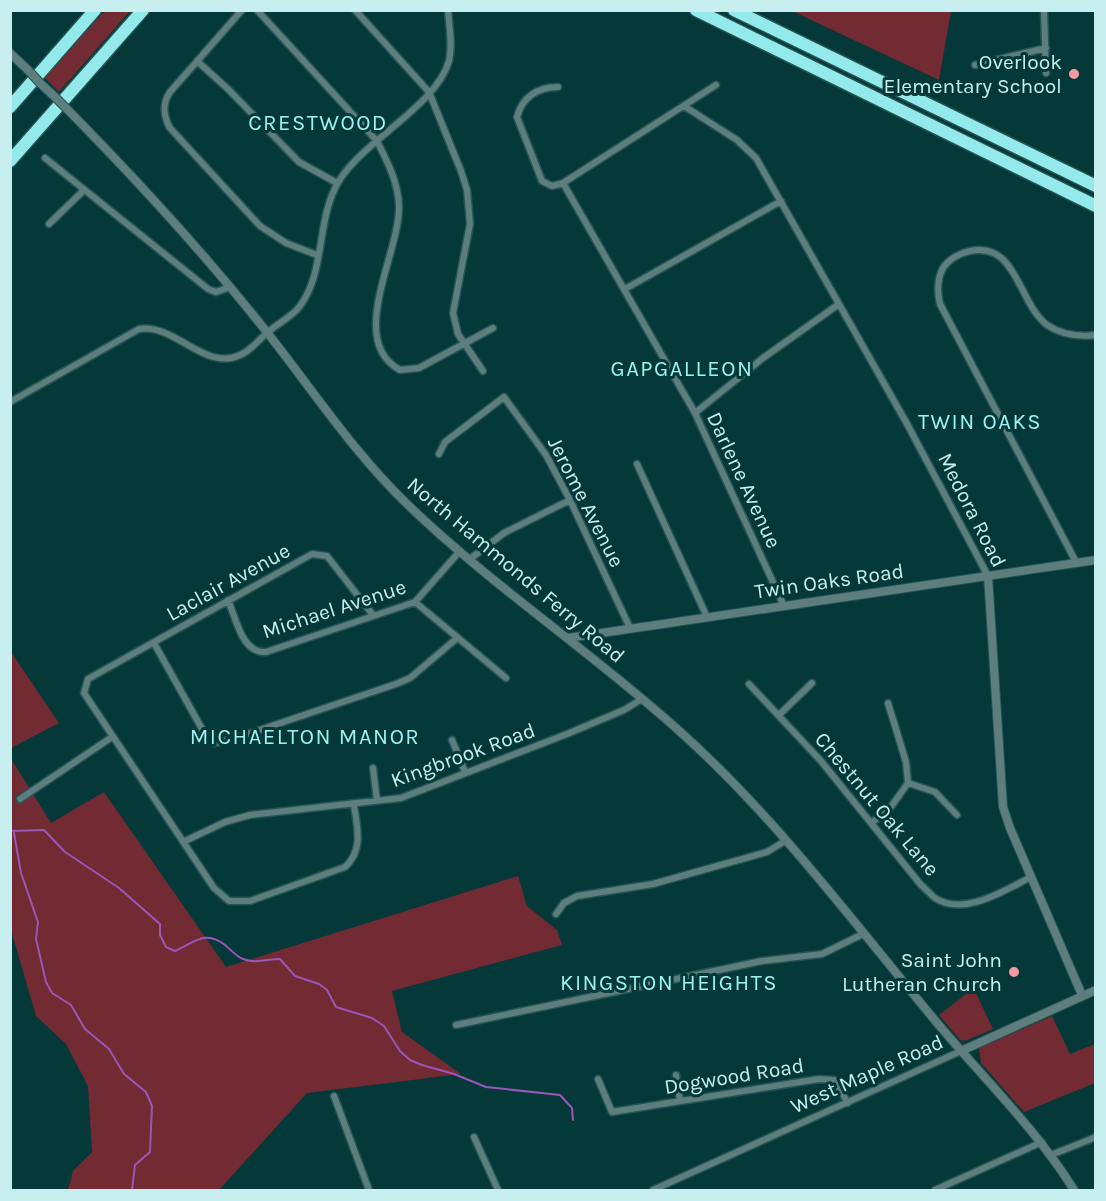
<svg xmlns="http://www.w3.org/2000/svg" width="1106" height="1201" font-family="Karla,sans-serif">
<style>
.green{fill:#722a33}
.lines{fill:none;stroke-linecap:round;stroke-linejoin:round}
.stream{stroke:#9c56b8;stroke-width:2}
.minor-casing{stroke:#245555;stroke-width:9}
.tertiary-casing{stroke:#245555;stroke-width:10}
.motorway-casing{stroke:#245555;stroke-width:15}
.minor{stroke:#5d7e7d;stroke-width:6}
.tertiary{stroke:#5d7e7d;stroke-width:8}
.motorway{stroke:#94eaea;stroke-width:12}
.tertiary-bridge-casing{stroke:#245555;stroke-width:10;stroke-linecap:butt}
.tertiary-bridge{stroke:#5d7e7d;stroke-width:8}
.poi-dot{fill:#f49aa0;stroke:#053838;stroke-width:2}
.labels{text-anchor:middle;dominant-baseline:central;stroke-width:6;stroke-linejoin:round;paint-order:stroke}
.poi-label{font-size:21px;fill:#c7efef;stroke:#053838;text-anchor:end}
.street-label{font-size:21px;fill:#c7efef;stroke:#053838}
.neighbourhood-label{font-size:22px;letter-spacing:1.5px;fill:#9df2f2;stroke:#053838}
</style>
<rect width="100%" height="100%" fill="#053838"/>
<path class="green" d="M105 11H130L59 92 44 77Z
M792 11H951L939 80Z
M11 652 59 723 11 748H10Z
M10 757 51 823 104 792 226 967 518 876 527 906 557 930 562 945 392 991 402 1032 461 1074 307 1093 219 1190H68L73 1171 92 1152 88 1086 66 1044 36 1016 11 930Z
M975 991 993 1029 965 1041 960 1040 939 1015 966 994Z
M1052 1016 1070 1054 1095 1044V1083L1024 1112 981 1063 979 1048Z"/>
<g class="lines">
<path class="stream" d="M10 831 44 830 65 852 119 888 160 924V935L166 947 175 951C194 943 205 929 225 945 231 950 237 957 243 959 255 964 268 959 280 959L295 976 319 984 327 990 336 1007 372 1018 384 1026 400 1051 410 1060 422 1065 454 1074 486 1087 560 1095 572 1108 573 1120
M14 833 21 873 38 922 36 939 46 982 52 993 71 1005 85 1029 109 1049 124 1074 146 1092 152 1106 150 1152 135 1165 132 1190"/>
<g class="minor-casing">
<path id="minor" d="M242 10 170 92C162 104 163 115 170 128L260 226 286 243 317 255
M257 10 377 141C388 163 398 182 399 206 400 253 346 341 400 370L419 368 493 328
M355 10 429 92 461 171 467 190 470 224 453 313 458 334 483 371
M1044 10 1046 73
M197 61 228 89 299 162 337 183
M975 65 1046 48
M558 87C538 87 522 97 517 117L542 181 552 186 563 183 716 85
M684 106 737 140 756 158 906 422 988 576
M45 158 208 289 216 292 230 287
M563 183 695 413 784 606
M49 224 84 190
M625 289 781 201
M10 402 139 329C175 323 205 372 240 355 252 350 258 340 268 332 278 323 292 317 300 306 326 271 316 218 339 181 364 140 436 106 449 61 453 45 449 26 448 10
M695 413 763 358 839 304
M439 454 445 442 504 397 546 455 570 500 630 628
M637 464 707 617
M470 559 504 533 570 500
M1076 562 940 304C937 291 937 279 943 268 949 259 960 253 970 251 1017 241 1018 303 1047 325 1062 335 1078 337 1096 335
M228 600C236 618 242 654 266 652L415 602 460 551
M415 602 506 678
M154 643 206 736 214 743 230 740 396 684 410 678 456 639
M749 684 821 761 921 885C926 889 930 894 935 898 964 917 1005 890 1031 877
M779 715 812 683
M452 740 465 772
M373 768 377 801
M908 783 935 792 957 815
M20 799 112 737
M354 805C357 827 364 850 345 867L250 901H229L214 888 84 693 88 679 95 675 312 554 327 556 373 615
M871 823 888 811 908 783 906 762 888 703
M183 842 225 822 250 815 401 798 567 734 624 710 642 699
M556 914 564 903 577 896 653 884 767 852 785 841
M456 1025 762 961 822 954 863 934
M676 1075 680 1101
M598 1079 612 1112 819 1079 834 1080 848 1103
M334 1096 369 1190
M474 1137 498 1190
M1051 1155 1096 1137
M653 1190 961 1051
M935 1190 1042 1142"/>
</g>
<g class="tertiary-casing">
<path id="tertiary" d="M10 53 28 70
M40 83 55 97
M67 109C137 180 204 253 266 331 312 389 353 452 407 504 491 585 589 650 676 728 772 813 851 919 933 1018 980 1075 1035 1127 1074 1190
M988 576 1003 807 1010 828 1082 995
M568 638 1096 560
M961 1051 1096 990"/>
</g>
<g class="motorway-casing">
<path id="motorway" d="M696 10 1096 206
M734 10 1096 186
M10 107 95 10
M10 161 143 10"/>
</g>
<use href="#minor" class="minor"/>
<use href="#tertiary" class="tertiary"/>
<use href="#motorway" class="motorway"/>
<g class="tertiary-bridge-casing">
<path id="tertiary-bridge" d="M28 70 40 83
M55 97 67 109"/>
</g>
<use href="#tertiary-bridge" class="tertiary-bridge"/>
</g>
<g class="poi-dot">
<circle cx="1074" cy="74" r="6"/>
<circle cx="1014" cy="972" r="6"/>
</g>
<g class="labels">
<g class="poi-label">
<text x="1062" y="62">Overlook<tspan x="1062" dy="24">Elementary School</tspan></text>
<text x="1002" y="960">Saint John<tspan x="1002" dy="24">Lutheran Church</tspan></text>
</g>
<g class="street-label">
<text transform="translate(744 480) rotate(65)">Darlene Avenue</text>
<text transform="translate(586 502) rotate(63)">Jerome Avenue</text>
<text transform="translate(972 510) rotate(63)">Medora Road</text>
<text transform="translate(516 570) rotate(40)">North Hammonds Ferry Road</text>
<text transform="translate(829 581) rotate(-8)">Twin Oaks Road</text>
<text transform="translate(228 582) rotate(-29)">Laclair Avenue</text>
<text transform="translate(334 609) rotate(-18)">Michael Avenue</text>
<text transform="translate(463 755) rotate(-20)">Kingbrook Road</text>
<text transform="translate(877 804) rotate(50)">Chestnut Oak Lane</text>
<text transform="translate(867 1074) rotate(-24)">West Maple Road</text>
<text transform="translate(734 1076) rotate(-9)">Dogwood Road</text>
</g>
<g class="neighbourhood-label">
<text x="318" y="123">CRESTWOOD</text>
<text x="682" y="369">GAPGALLEON</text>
<text x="980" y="422">TWIN OAKS</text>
<text x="305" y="737">MICHAELTON MANOR</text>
<text x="669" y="983">KINGSTON HEIGHTS</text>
</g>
</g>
<rect width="1106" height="1201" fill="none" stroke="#c7efef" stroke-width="24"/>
</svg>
